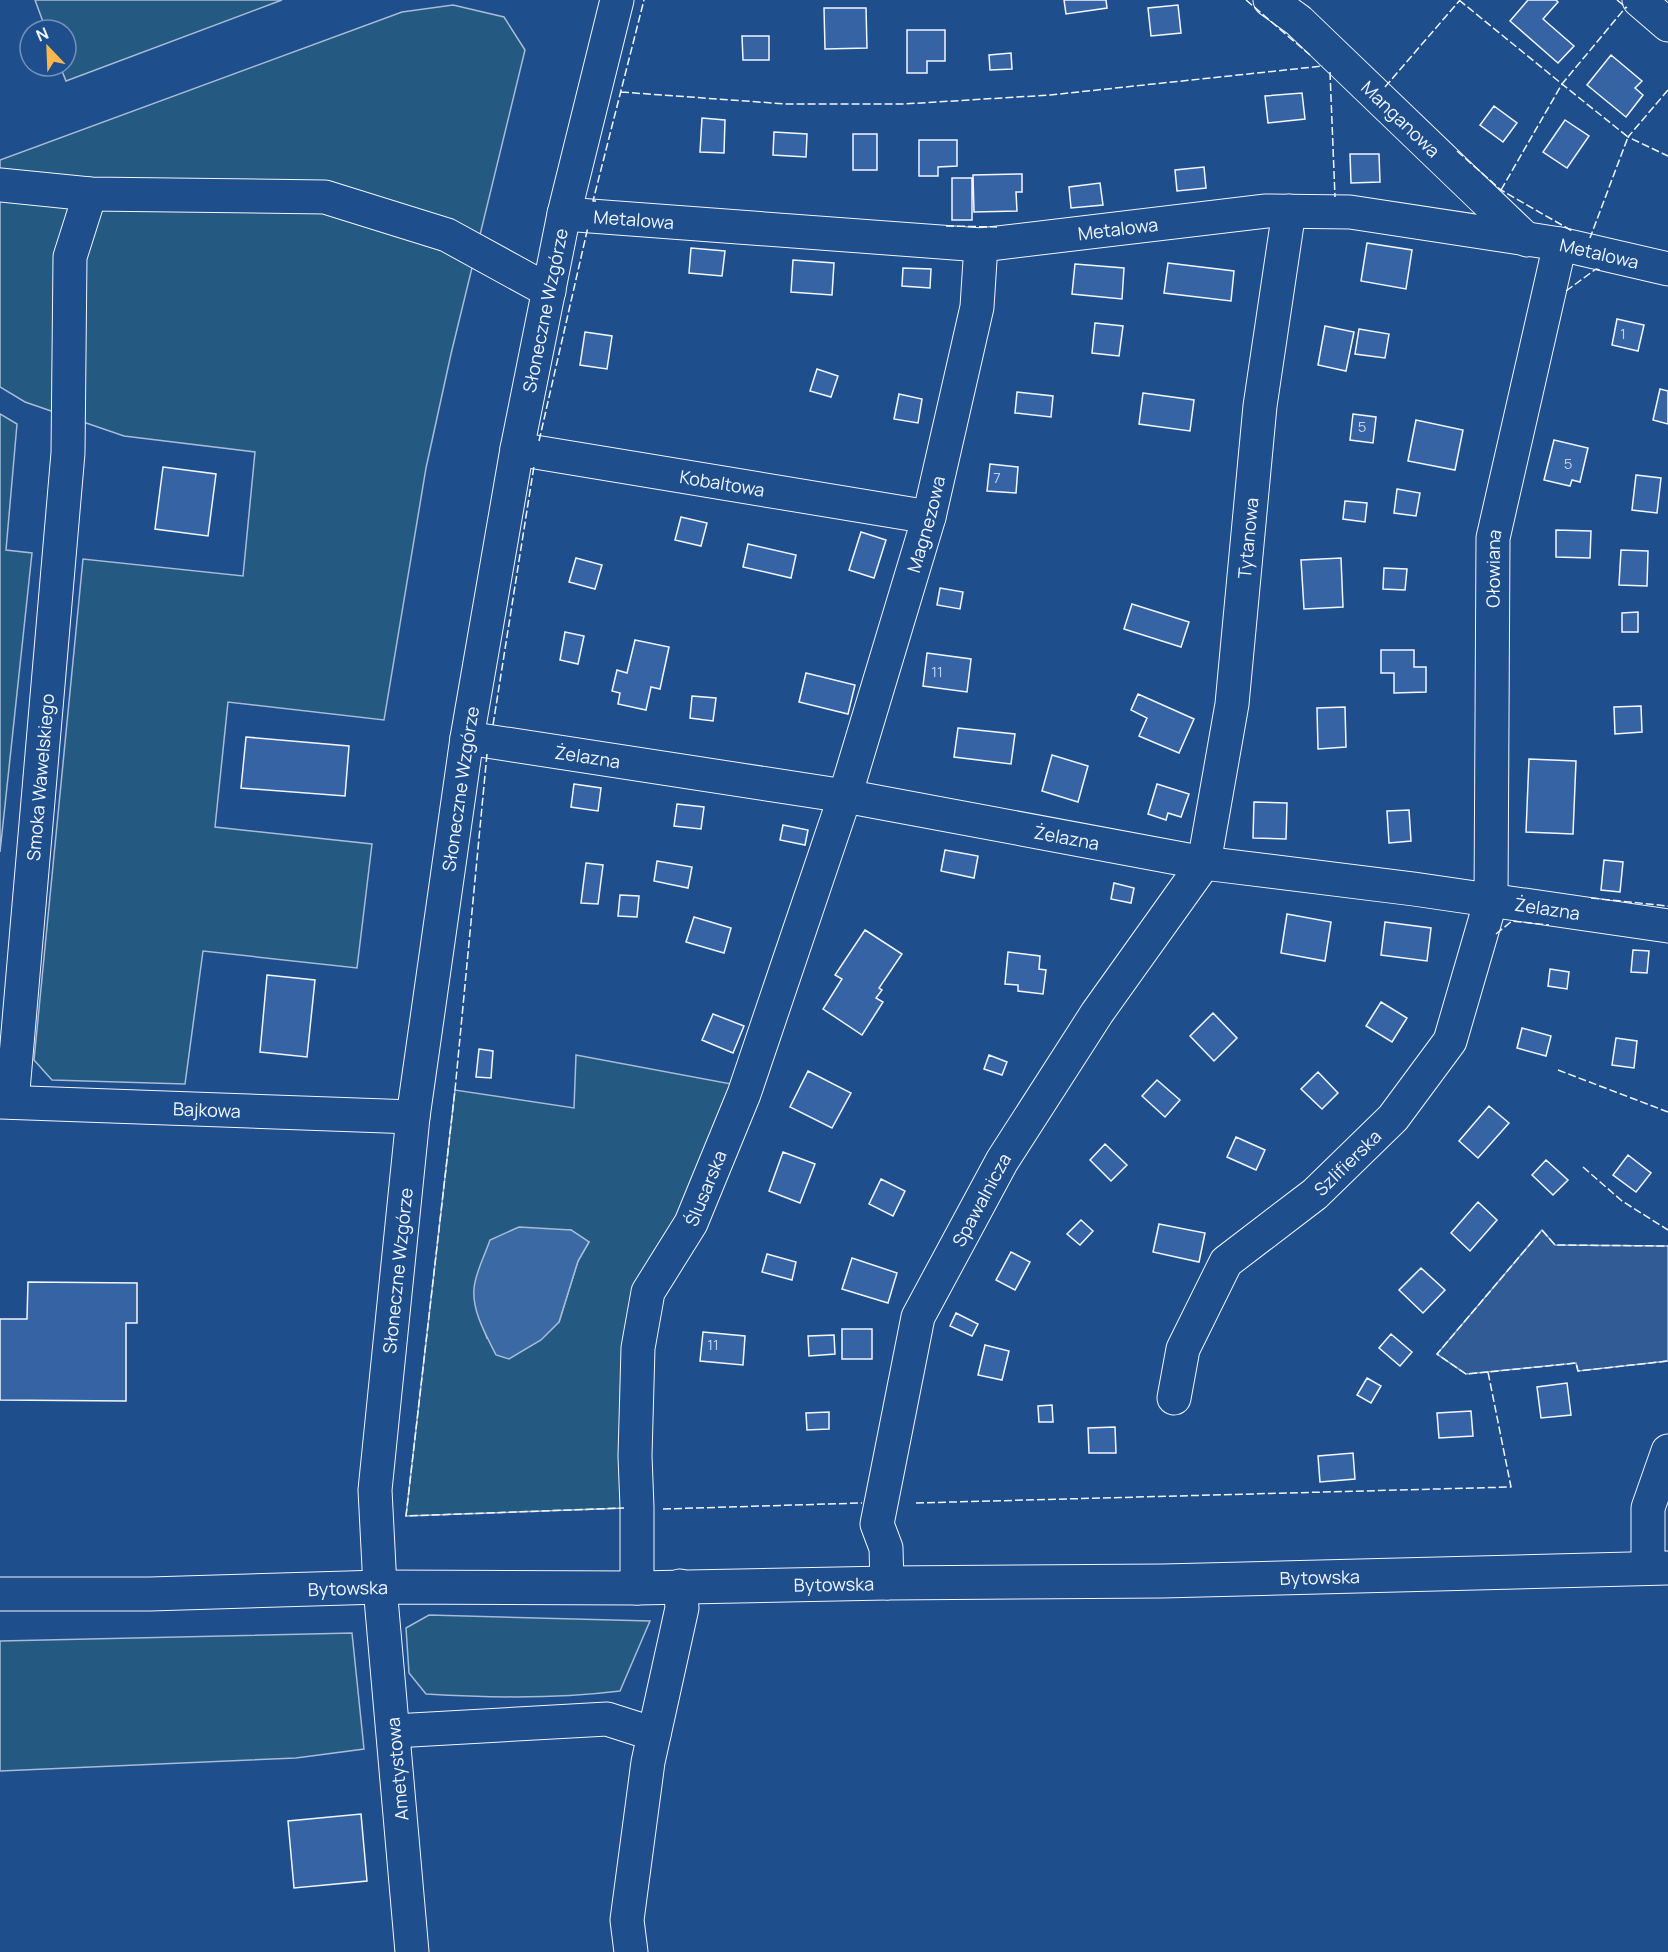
<svg xmlns="http://www.w3.org/2000/svg" width="1668" height="1952" font-family="Manrope,sans-serif">
<style>
.green{fill:#245a82;stroke:#a8bbd7;stroke-width:1.5;fill-rule:evenodd}
.parking{fill:#305b95;stroke:#a8bbd7;stroke-width:1.5}
.water{fill:#3b69a3;stroke:#a8bbd7;stroke-width:1.5}
.building{fill:#3563a3;stroke:#f2f6ff;stroke-width:1.5}
.lines{fill:none;stroke-linecap:round;stroke-linejoin:round}
.minor-casing{stroke:#f2f6ff;stroke-width:35}
.major-casing{stroke:#f2f6ff;stroke-width:35}
.minor{stroke:#1f4e8c;stroke-width:33}
.major{stroke:#1f4e8c;stroke-width:33}
.fence{stroke:#f2f6ff;stroke-width:1.5;stroke-dasharray:8 3;stroke-linecap:butt}
.labels{text-anchor:middle;dominant-baseline:central;stroke-width:4.5;stroke-linejoin:round;paint-order:stroke}
.number-label{font-size:15px;fill:#c3d1e8}
.street-label{font-size:18px;fill:#f2f6ff;stroke:#1f4e8c}
</style>
<rect width="100%" height="100%" fill="#1f4e8c"/>
<path class="green" d="M35 0H282L66 81 60 66H66V30H46Z
M453 5 504 17 525 50 451 354 426 468 384 720 228 702 215 827 372 844 357 968 203 951 185 1084 52 1080 34 1060 83 559 243 576 255 452 124 436 25 402 0 387V160L402 12Z
M0 414 17 424 6 550 32 553 0 852Z
M576 1055 742 1086 639 1289 627 1508 406 1516 455 1090 574 1108ZM548 1230H571L589 1242 578 1261 559 1322 487 1338 482 1324Z
M429 1615 650 1621 620 1691C556 1699 491 1698 426 1694L409 1673 406 1628Z
M352 1633 364 1749 296 1758 0 1771V1641Z"/>
<path class="parking" d="M1542 1230 1555 1245 1668 1246V1361L1578 1371 1576 1363 1466 1374 1437 1354Z"/>
<path class="water" d="M519 1227 571 1230 589 1242 578 1261 559 1322 541 1340 509 1359 496 1355C486 1335 472 1311 474 1289 475 1273 485 1255 490 1240Z"/>
<path class="building" d="M1064 0H1106L1107 8 1066 14Z
M1528 0H1556L1558 2 1543 19 1574 46 1558 63 1510 21Z
M1178 5 1181 33 1151 36 1148 8Z
M824 8H866L867 48 825 49Z
M907 30H945V61H927V73H907Z
M742 36H769V60H743Z
M1011 53 1012 69 990 70 989 55Z
M1611 55 1642 81 1635 88 1643 95 1626 117 1587 85Z
M1302 93 1305 119 1268 123 1265 96Z
M1494 106 1517 123 1503 142 1480 125Z
M702 118 725 120 724 153 700 152Z
M1565 120 1589 136 1567 168 1543 152Z
M774 132 807 134 806 157 773 155Z
M853 134H877V170H853Z
M919 140H957V166L938 167V176H919Z
M1350 154H1379L1380 182 1351 183Z
M1204 167 1206 188 1177 191 1175 170Z
M1022 174V192H1016L1017 211 974 212 973 175Z
M952 178H972V220H952Z
M1100 183 1103 205 1071 208 1069 187Z
M1367 243 1412 250 1406 289 1361 281Z
M691 248 725 251 722 276 689 273Z
M793 260 834 263 832 295 791 292Z
M1168 263 1234 271 1231 301 1164 293Z
M1075 264 1124 268 1122 299 1072 294Z
M903 268 931 269 930 288 902 286Z
M1617 319 1644 325 1638 351 1612 345Z
M1095 323 1123 326 1119 356 1092 353Z
M1325 326 1354 332 1346 371 1318 365Z
M1359 329 1389 334 1385 358 1355 354Z
M585 332 612 336 607 369 580 365Z
M817 369 838 376 831 397 810 391Z
M1660 389 1668 391V424L1653 420Z
M1017 392 1053 396 1051 417 1015 413Z
M1143 393 1194 400 1190 431 1139 424Z
M899 394 922 399 918 423 894 419Z
M1353 414 1376 417 1373 443 1350 440Z
M1416 420 1463 430 1455 470 1408 461Z
M1554 440 1588 448 1580 482 1572 480 1570 486 1544 480Z
M990 464 1018 467 1016 493 987 491Z
M163 467 216 474 208 536 155 529Z
M1636 475 1661 478 1657 513 1632 510Z
M1397 489 1420 493 1416 516 1394 513Z
M1345 501 1367 503 1365 522 1343 519Z
M681 517 707 523 701 546 675 540Z
M1556 530 1591 531 1590 558 1556 557Z
M861 532 886 540 874 578 849 570Z
M748 544 796 555 791 578 743 567Z
M1621 550 1648 551 1647 586 1619 585Z
M576 558 602 565 595 589 569 582Z
M1341 558 1343 607 1304 609 1301 560Z
M1384 568 1407 569 1405 590 1383 589Z
M940 588 963 592 960 609 937 605Z
M1132 604 1189 622 1181 647 1124 629Z
M1638 612V632H1622V613Z
M565 632 584 636 578 664 560 660Z
M635 640 669 647 660 689 651 687 646 710 618 704 620 693 612 691 617 670 627 673Z
M1381 650H1414V667H1426V692L1394 693V673H1381Z
M927 653 971 659 967 692 923 686Z
M806 673 855 685 848 714 799 702Z
M1138 694 1194 719 1179 753 1139 736 1147 718 1131 710Z
M692 696 716 698 713 721 690 718Z
M1641 706 1642 732 1615 734 1614 707Z
M1345 707 1346 747 1318 749 1317 708Z
M958 728 1015 734 1011 764 954 757Z
M246 737 349 746 345 796 241 788Z
M1052 755 1088 766 1078 802 1042 791Z
M1529 759 1576 761 1573 834 1526 832Z
M574 784 601 788 598 811 571 807Z
M1157 784 1189 794 1181 817 1168 813 1166 820 1148 814Z
M1254 802 1287 803 1286 839 1253 838Z
M677 804 704 807 701 829 674 826Z
M1409 810 1411 841 1389 843 1387 811Z
M783 825 808 830 805 845 780 840Z
M945 850 978 856 974 878 941 871Z
M1604 860 1623 862 1620 892 1601 890Z
M657 861 692 867 688 888 654 881Z
M586 863 603 865 598 904 581 903Z
M1114 883 1134 888 1131 903 1111 899Z
M620 895 639 896 637 917 618 916Z
M1287 914 1331 922 1325 961 1281 953Z
M694 917 731 928 724 953 686 942Z
M1385 922 1431 928 1427 961 1381 955Z
M865 930 902 954 879 988 882 990 876 998 883 1002 862 1035 823 1009 842 979 835 975Z
M1633 950 1649 951 1647 973 1631 972Z
M1008 952 1040 956 1039 969 1046 970 1043 994 1018 991V985L1005 984Z
M1550 969 1569 972 1567 989 1548 986Z
M267 975 315 980 307 1057 260 1052Z
M1381 1002 1407 1018 1392 1042 1366 1026Z
M1213 1013 1237 1038 1214 1061 1190 1036Z
M713 1014 744 1026 733 1053 702 1040Z
M1522 1028 1551 1036 1546 1056 1517 1048Z
M1616 1038 1637 1041 1634 1068 1612 1065Z
M479 1049 493 1051 491 1078 476 1077Z
M989 1055 1007 1062 1002 1075 984 1069Z
M808 1071 851 1093 832 1128 790 1107Z
M1318 1072 1338 1093 1322 1109 1301 1089Z
M1157 1080 1180 1100 1165 1117 1142 1096Z
M1489 1106 1509 1123 1478 1158 1459 1141Z
M1236 1137 1265 1150 1256 1170 1227 1157Z
M1105 1144 1127 1165 1111 1181 1090 1160Z
M783 1152 815 1164 800 1203 769 1191Z
M1628 1155 1651 1173 1636 1192 1613 1175Z
M1546 1160 1568 1180 1553 1195 1532 1175Z
M881 1179 905 1191 893 1216 869 1204Z
M1478 1202 1497 1220 1470 1251 1451 1233Z
M1081 1220 1093 1231 1080 1245 1067 1234Z
M1159 1224 1205 1233 1199 1262 1153 1252Z
M1011 1252 1030 1262 1015 1290 996 1280Z
M767 1254 796 1262 792 1280 762 1272Z
M852 1258 897 1273 888 1303 842 1289Z
M1421 1268 1445 1290 1423 1313 1399 1290Z
M28 1282 137 1283V1323H126V1401L0 1400V1319H27Z
M956 1313 978 1324 972 1336 950 1326Z
M842 1329H872V1359H842Z
M703 1332 745 1336 743 1365 700 1361Z
M1391 1334 1412 1352 1400 1366 1379 1348Z
M834 1335 835 1354 809 1356 808 1336Z
M985 1345 1009 1351 1002 1380 978 1375Z
M1367 1378 1381 1386 1371 1403 1357 1395Z
M1567 1383 1571 1415 1541 1418 1537 1387Z
M1052 1405 1053 1422H1039L1038 1406Z
M1471 1411 1473 1436 1439 1438 1437 1413Z
M829 1412V1429L807 1430 806 1413Z
M1115 1427 1116 1453H1089L1088 1428Z
M1353 1453 1355 1479 1320 1482 1318 1456Z
M361 1814 367 1881 294 1888 288 1821Z"/>
<g class="lines">
<g class="minor-casing">
<g id="minor">
<path id="s1" d="M1270 0 1299 21 1527 240"/>
<path d="M1639 0 1668 25"/>
<path d="M0 185 90 194 325 197 447 235 549 291"/>
<path id="s2" d="M564 214 981 245 1266 211 1350 212 1560 244 1668 269"/>
<path id="s3" d="M517 449 929 517"/>
<path id="s4" d="M467 738 845 796 1204 863 1414 889 1668 926"/>
<path id="s5" d="M0 1102 413 1117"/>
<path id="s6" d="M12 1102 68 453 70 257 90 194"/>
<path id="s7" d="M1174 1398 1183 1349 1226 1262 1315 1194 1393 1118 1450 1041 1491 900 1493 538 1560 244"/>
<path d="M1648 1568V1508L1668 1451"/>
<path id="s8" d="M887 1583 886 1548 877 1524 918 1317 1002 1161 1097 1013 1204 863 1232 704 1260 406 1289 211"/>
<path id="s9" d="M637 1588V1507L635 1456 638 1348 648 1292 691 1223 744 1094 845 796 929 517 977 307 981 245"/>
<path d="M394 1731 607 1719 654 1734"/>
<path id="s10" d="M412 1952 380 1587 375 1490 413 1117 467 738 517 449 564 214 617 0"/>
<path d="M631 1952 627 1920 648 1762 682 1608 680 1586"/>
</g>
</g>
<g class="major-casing">
<g id="major">
<path id="s11" d="M0 1594H150L380 1587 637 1588 887 1583 1163 1581 1668 1568"/>
</g>
</g>
<use href="#minor" class="minor"/>
<use href="#major" class="major"/>
<path class="fence" d="M1246 0 1310 55
M1459 0 1562 84 1626 7
M1617 0 1627 8
M1330 72 1335 197
M1385 87 1460 0
M1668 90 1628 137 1668 156
M621 92 786 104H904L1050 95 1323 66
M1457 151 1501 190 1574 232
M1501 190 1562 84 1628 137 1590 238
M596 201H593L644 0
M946 226 997 227
M1566 291 1596 269 1600 270
M539 441 588 227
M493 725 534 466
M487 754 455 1090 406 1516 624 1508
M1591 898 1668 906
M1496 934 1512 921 1549 925
M1558 1070 1668 1112
M1583 1167 1622 1201 1668 1230
M1488 1372 1466 1374 1437 1354 1542 1230 1555 1245 1668 1246
M916 1503 1511 1487 1488 1372 1576 1363 1578 1371 1668 1361
M663 1509 862 1503"/>
</g>
<g class="labels">
<g class="number-label">
<text x="1623" y="333">1</text>
<text x="1362" y="426">5</text>
<text x="1568" y="463">5</text>
<text x="997" y="477">7</text>
<text x="937" y="671">11</text>
<text x="713" y="1344">11</text>
</g>
<g class="street-label">
<text stroke="none"><textPath href="#s1" startOffset="177">Manganowa</textPath></text>
<text stroke="none"><textPath href="#s2" startOffset="70">Metalowa</textPath></text>
<text stroke="none"><textPath href="#s2" startOffset="556">Metalowa</textPath></text>
<text stroke="none"><textPath href="#s2" startOffset="1042">Metalowa</textPath></text>
<text stroke="none"><textPath href="#s10" startOffset="1656">Słoneczne Wzgórze</textPath></text>
<text stroke="none"><textPath href="#s3" startOffset="208">Kobaltowa</textPath></text>
<text stroke="none"><textPath href="#s9" startOffset="1116">Magnezowa</textPath></text>
<text stroke="none"><textPath href="#s8" startOffset="1137">Tytanowa</textPath></text>
<text stroke="none"><textPath href="#s7" startOffset="942">Ołowiana</textPath></text>
<text stroke="none"><textPath href="#s4" startOffset="122">Żelazna</textPath></text>
<text stroke="none"><textPath href="#s6" startOffset="326">Smoka Wawelskiego</textPath></text>
<text stroke="none"><textPath href="#s10" startOffset="1170">Słoneczne Wzgórze</textPath></text>
<text stroke="none"><textPath href="#s4" startOffset="608">Żelazna</textPath></text>
<text stroke="none"><textPath href="#s4" startOffset="1094">Żelazna</textPath></text>
<text stroke="none"><textPath href="#s5" startOffset="207">Bajkowa</textPath></text>
<text stroke="none"><textPath href="#s7" startOffset="304">Szlifierska</textPath></text>
<text stroke="none"><textPath href="#s9" startOffset="416">Ślusarska</textPath></text>
<text stroke="none"><textPath href="#s8" startOffset="405">Spawalnicza</textPath></text>
<text stroke="none"><textPath href="#s10" startOffset="684">Słoneczne Wzgórze</textPath></text>
<text stroke="none"><textPath href="#s11" startOffset="1320">Bytowska</textPath></text>
<text stroke="none"><textPath href="#s11" startOffset="834">Bytowska</textPath></text>
<text stroke="none"><textPath href="#s11" startOffset="348">Bytowska</textPath></text>
<text transform="translate(397 1769) rotate(-95)">Ametystowa</text>
</g>
</g>
<g transform="translate(48 48) rotate(337)"><circle r="28" fill="#1f4e8c" stroke="#7391ba" stroke-width="1.5"/>
<path d="M0-4.5L10 22L0 15L-10 22Z" fill="#ffb74d"/>
<text y="-9" font-size="16" font-weight="bold" text-anchor="middle" fill="#f2f6ff">N</text>
</g>
</svg>
